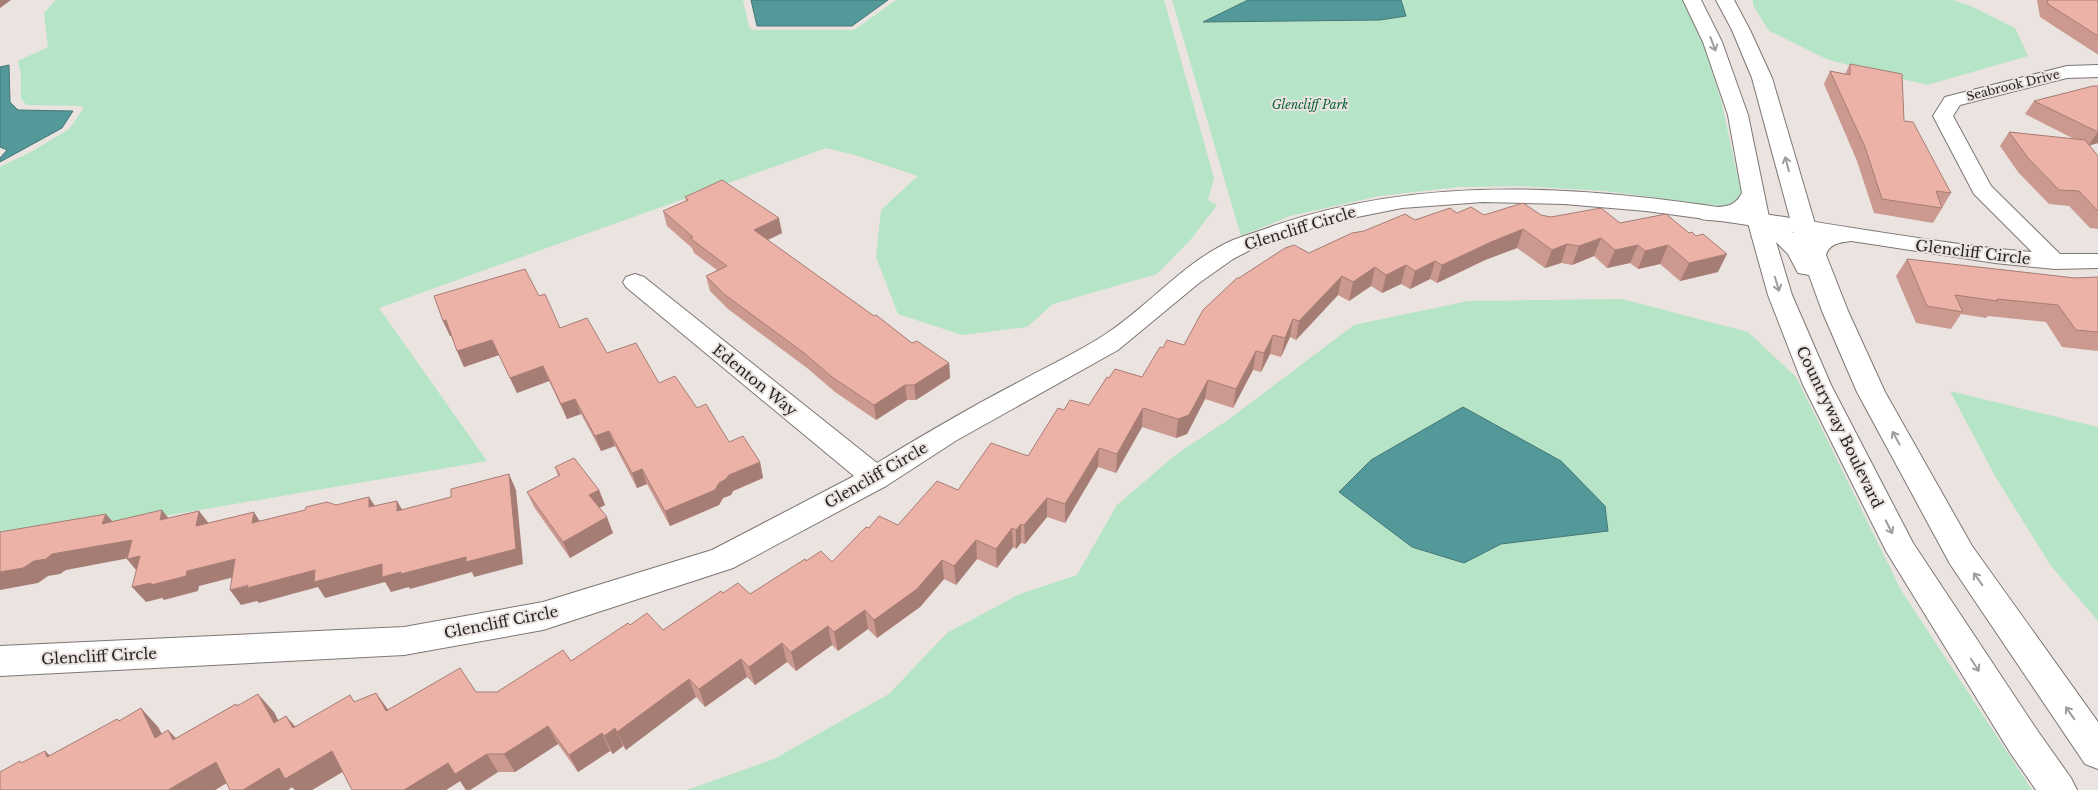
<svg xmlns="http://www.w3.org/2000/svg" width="2098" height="790" font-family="'Libre Baskerville',serif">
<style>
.green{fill:#b5e4c6}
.water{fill:#53999a;stroke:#467677}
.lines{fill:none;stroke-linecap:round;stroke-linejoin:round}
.minor-casing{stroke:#7d7774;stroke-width:2}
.tertiary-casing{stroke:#7d7774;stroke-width:2}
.minor{fill:#fff;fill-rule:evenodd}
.tertiary{fill:#fff;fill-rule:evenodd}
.wall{fill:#cc9990}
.shaded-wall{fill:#a67d75}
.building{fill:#edb2a7;stroke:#a67d75}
.oneway{stroke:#9e9d9c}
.labels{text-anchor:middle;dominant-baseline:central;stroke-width:4;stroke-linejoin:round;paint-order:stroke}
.far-street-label{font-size:12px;fill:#282524;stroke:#eae3e0}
.far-park-label{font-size:12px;font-style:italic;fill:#09623a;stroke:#eae3e0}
.street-label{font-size:15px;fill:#282524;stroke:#eae3e0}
</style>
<rect width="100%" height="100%" fill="#eae3e0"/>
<path class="green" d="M56 0H743L749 27 753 30H854L896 0H1164L1214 178 1208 200 1217 205 1192 238 1157 274 1053 304 1027 327 962 335 898 314 876 257 881 210 918 176 855 155 826 148 379 308 487 461 0 544V167L33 151 69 129 84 108 80 106 27 105 21 99V76L18 61 48 47 44 13Z
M1172 0H1682L1696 22 1721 100 1742 197 1729 204 1719 206 1606 191 1519 186 1459 187 1379 196 1290 216 1241 236Z
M1753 0H1953L1971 6 2015 28 2028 56 1927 85 1829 60 1769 31 1753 5Z
M1622 299 1748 332 1796 377 1901 590 2032 790H687L774 759 889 694 947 633 1020 594 1077 575 1117 505 1178 453 1228 420 1354 325 1468 301Z
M1950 391 2098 427V621L2051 566 1995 476Z"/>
<path class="water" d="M751 0H888L852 26H757Z
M1248 0H1401L1406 16 1380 20 1203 22Z
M9 65 10 102 18 110 73 111 62 128 0 162V158L7 150 0 147V67Z
M1463 407 1561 461 1605 506 1608 531 1501 544 1464 563 1412 547 1339 492 1371 460Z"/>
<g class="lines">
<g class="minor-casing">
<path id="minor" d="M2098 65V77L2067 78 1960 105 1953 116 1991 186 2060 254H2098V268L2055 269 1995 263 1728 222 1646 211 1564 204 1483 202 1402 208 1327 223 1250 250 1233 259 1199 283 1118 350 957 440 886 486 733 568 543 630 404 655 0 676V646L404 627 543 602 712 550 854 476 626 287 623 282 626 277 635 274 644 277 877 463C923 435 969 408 1017 383 1044 368 1072 355 1098 339 1146 310 1181 263 1233 240 1246 235 1260 231 1273 226 1471 158 1672 200 1872 231 1925 239 1978 248 2032 252L1974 194 1933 116 1945 97 2067 66Z"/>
</g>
<g class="tertiary-casing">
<path id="tertiary" d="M1683 0H1701L1722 42 1748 115 1769 217 1794 233 1752 78 1732 30 1716 0H1734L1750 30 1772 78 1818 234 1842 228 1856 230 1860 235 1856 240C1844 243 1830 241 1826 255L1848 311 1885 392 1972 546 2098 722V769L2085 764 1950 564 1857 392 1822 311 1809 275 1798 273 1788 254 1776 242 1792 295 1831 385 1913 543 2037 730 2071 778 2077 790H2036L2011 754 1886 551 1803 385 1768 295 1746 216C1731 220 1715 222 1701 219L1698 214 1701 209C1718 205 1733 211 1742 193L1728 115 1703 42Z"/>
</g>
<use href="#minor" class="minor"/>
<use href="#tertiary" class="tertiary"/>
</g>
<path class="wall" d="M2037 0H2098V54H2097L2040 17Z
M1850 64 1904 121 1951 193 1933 223 1874 213 1857 161 1824 84 1830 71 1845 74Z
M2098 86V143L2089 145 2098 156V229L2090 228 2069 206 2049 204 2018 172 2000 146 2009 132 2074 139 2025 114 2034 101Z
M685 197 782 233 768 240 912 343 949 363 950 378 916 400H907L876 420 835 392 807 368 728 309 710 291 706 276 717 270 694 253 692 248 667 226 663 211 686 201Z
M1457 213 1484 215H1541L1551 217 1620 223 1666 214 1718 272 1680 281 1660 264 1638 269 1630 263 1607 268 1594 256 1572 265 1561 263 1545 268 1517 248 1485 260 1437 283 1430 279 1410 289 1401 284 1382 293 1371 286 1349 301 1338 295 1296 340 1290 337 1281 357 1270 354 1261 372 1253 370 1233 408 1205 399 1187 434 1176 438 1142 427 1116 473 1098 467 1065 523 1047 517 1025 544 1021 543 1016 549 1013 547 997 568 977 559 956 585 944 579 920 607 877 638 868 629 838 651 832 645 796 671 787 662 755 685 747 677 705 707 696 697 626 750 623 746 613 754 610 751 578 772 558 744 515 772H498L470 790H466L460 781 446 790H352L343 772 312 790H295L292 787 288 790H230L227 783 215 790 22 763 50 756 119 720 158 727 162 734 168 730 176 738 236 704 238 706 274 712 278 721 286 716 295 726 355 702 388 709 476 692H497L571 661 630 625 663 630 723 593 750 594 806 561 832 562 869 528 898 525 958 490 1028 456 1064 410 1089 405 1109 378 1142 377 1163 348 1184 345 1239 278 1309 253 1364 231 1415 220Z
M1907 259 2075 278 2098 277V351L2062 347 2046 322 1988 316 1986 318 1961 314 1951 329 1916 323 1896 276Z
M539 296 560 328 659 383 697 408 729 442 760 462 763 478 733 491 731 495 723 498 719 505 670 526 647 484 637 488 615 446 601 451 581 414 567 419 549 381 517 393 499 355 464 367 451 336H450L443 321Z
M555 467 599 490 605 505 599 508 613 533 570 558 534 507 527 492 558 476Z"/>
<path class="shaded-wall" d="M0 0H11L0 8Z
M2098 132V143L2088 146Z
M779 218 782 233 757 245 754 230Z
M1523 229 1517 248 1485 260 1437 283 1442 265 1491 242Z
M1601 238 1594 256 1572 265 1579 246Z
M1567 244 1561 263 1545 268 1552 250Z
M1638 245 1630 263 1607 268 1615 250Z
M1668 245 1660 264 1638 269 1645 251Z
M1727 254 1718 272 1680 281 1689 263Z
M1435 261 1430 279 1410 289 1415 271Z
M1406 265 1401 284 1382 293 1386 275Z
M1375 267 1371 286 1349 301 1353 282Z
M1342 276 1338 295 1296 340 1299 321Z
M1293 319 1290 337 1281 357 1285 338Z
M446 320 453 335 450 336 443 321Z
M1273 335 1270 354 1261 372 1264 353Z
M492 340 499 355 464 367 457 351Z
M1256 351 1253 370 1233 408 1236 389Z
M949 363 950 378 916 400 914 385Z
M543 366 549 381 517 393 510 378Z
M1208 380 1205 399 1187 434 1176 438 1178 419Z
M905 385 907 400 876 420 874 405Z
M575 399 581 414 567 419 561 404Z
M1143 408 1142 427 1116 473 1117 454Z
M609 431 615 446 601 451 595 436Z
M1099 448 1098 467 1065 523V504Z
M760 462 763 478 733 491 731 495 723 498 719 505 670 526 665 511 719 483 729 475Z
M642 469 647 484 637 488 632 473Z
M509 474 516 490 523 564 474 577 472 572 410 589 409 587 391 592 385 582 325 598 318 587 259 603 257 601 241 605 230 590 315 570 382 564Z
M599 490 605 505 595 510 589 495Z
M369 497 379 512 369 507Z
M1047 498V517L1025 544 1024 525Z
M397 501 406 516 397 511Z
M162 510 174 525 160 520Z
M199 511 211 526H196Z
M254 512 264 528 252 523Z
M106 514 119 529 102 524Z
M607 517 613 533 570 558 563 542Z
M1021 524V543L1016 549V530Z
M1012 528 1013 547 997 568 996 549Z
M132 540 140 556V575L127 559 140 556 66 570 60 574 48 576 38 583 0 590V572L52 554Z
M976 540 977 559 956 585 954 566Z
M235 559 246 574 199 586 198 591 164 600 162 598 146 602 132 587 187 571Z
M942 560 944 579 920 607 877 638 874 620Z
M865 610 868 629 838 651 834 632Z
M828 626 832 645 796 671 791 652Z
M782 643 787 662 755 685 749 667Z
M741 659 747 677 705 707 699 689Z
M689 679 696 697 626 750 617 732Z
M376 693 389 711H386Z
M258 694 274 712 289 741 274 723Z
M141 708 158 727 173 756 155 738Z
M286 716 301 734 293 728Z
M548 726 558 744 515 772 504 754Z
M615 728 623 746 613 754 604 736Z
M168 730 185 748 173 740Z
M602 733 610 751 578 772 569 755Z
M45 751 65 769 47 757Z
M332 751 347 769 312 790H295L292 787 288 790H243L279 768Z
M487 754 498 772 470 790H466L460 781 446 790H404L448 763Z
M216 762 233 779 215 790H168Z"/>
<path class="building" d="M2047 0H2098V36L2048 4Z
M1850 64 1902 74 1904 121 1913 122 1951 193 1936 191 1942 208 1882 199 1865 147 1830 71 1850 75Z
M2093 86H2098V132L2034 101Z
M2009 132 2085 140 2098 156V211L2079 191 2059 190 2028 158Z
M722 180 779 218 754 230 874 316 876 315 912 343 917 341 949 363 914 385H905L874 405 832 377 804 353 724 294 706 276 727 266 690 238 693 237 663 211 688 200 685 197Z
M1523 203 1541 215 1551 217 1601 208 1620 223 1666 214 1689 233 1692 232 1696 236 1703 234 1727 254 1689 263 1668 245 1645 251 1638 245 1615 250 1601 238 1579 246 1567 244 1552 250 1523 229 1491 242 1442 265 1435 261 1415 271 1406 265 1386 275 1375 267 1353 282 1342 276 1299 321 1293 319 1285 338 1273 335 1264 353 1256 351 1236 389 1208 380 1189 415 1178 419 1143 408 1117 454 1099 448 1065 504 1047 498 1024 525 1021 524 1016 530 1012 528 996 549 976 540 954 566 942 560 917 589 874 620 865 610 834 632 828 626 791 652 782 643 749 667 741 659 699 689 689 679 617 732 615 728 604 736 602 733 569 755 548 726 504 754H487L455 774 448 763 404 790H352L332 751 285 779 279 768 243 790H230L216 762 168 790H0V772L20 761 21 763 45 751 47 757 117 719 119 721 141 708 155 738 168 730 173 740 236 704 237 706 258 694 274 723 286 716 293 728 350 695 354 702 376 693 386 711 460 668 476 692H497L563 650 571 661 628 623 630 625 647 613 663 630 721 591 723 593 738 583 750 594 805 559 806 561 821 551 832 562 866 527 869 528 879 516 898 525 937 481 958 490 991 443 1028 456 1058 408 1064 410 1070 400 1089 405 1107 377 1109 378 1115 369 1142 377 1160 347 1163 348 1167 340 1184 345 1203 310 1237 278H1239L1285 248 1294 245 1309 253 1352 233 1364 231 1405 214 1415 220 1450 208 1457 213 1471 207 1484 215Z
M1907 259 2075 278 2098 277V332L2076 330 2058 305 1997 299 1998 301 1955 295 1963 312 1927 306Z
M525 269 539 296 545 294 560 328 587 318 607 353 636 343 659 383 675 376 697 408 706 404 729 442 743 436 760 462 729 475 726 479 719 483 715 490 665 511 642 469 632 473 609 431 595 436 575 399 561 404 543 366 510 378 492 340 457 351 446 320 443 321 434 296Z
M574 458 599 490 589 495 607 517 563 542 527 492 560 475 555 467Z
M509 474 516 549 466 562V557L401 574V572L382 577V564L314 582 315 570 247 588 248 585 230 590 235 559 187 571 186 576 151 585V583L132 587 140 556 127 559 132 540 52 554 46 559 34 561 23 568 0 572V532L106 514 102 524 162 510 160 520 199 511 196 526 254 512 252 523 305 510 306 507 327 502 336 505 369 497V507L397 501V511L451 497V489Z"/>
<defs><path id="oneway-shaft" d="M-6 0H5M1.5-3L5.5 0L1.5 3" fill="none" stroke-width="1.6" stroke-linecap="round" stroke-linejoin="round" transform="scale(1.25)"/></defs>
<g class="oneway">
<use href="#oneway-shaft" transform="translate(1713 44) rotate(69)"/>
<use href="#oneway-shaft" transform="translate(1787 164) rotate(-105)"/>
<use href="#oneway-shaft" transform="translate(1777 284) rotate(73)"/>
<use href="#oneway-shaft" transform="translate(1896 438) rotate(-119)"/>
<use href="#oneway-shaft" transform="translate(1889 527) rotate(63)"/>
<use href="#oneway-shaft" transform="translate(1978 579) rotate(-125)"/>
<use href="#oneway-shaft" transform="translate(1975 665) rotate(57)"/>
<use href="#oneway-shaft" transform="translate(2070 713) rotate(-125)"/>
</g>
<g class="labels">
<g class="far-street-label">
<text transform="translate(2013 85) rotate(-14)">Seabrook Drive</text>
</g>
<g class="far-park-label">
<text x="1310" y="104">Glencliff Park</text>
</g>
<g class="street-label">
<text transform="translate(1300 228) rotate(-17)">Glencliff Circle</text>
<text transform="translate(1973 252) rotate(7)">Glencliff Circle</text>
<text transform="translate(755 380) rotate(39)">Edenton Way</text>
<text transform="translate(1840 427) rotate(64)">Countryway Boulevard</text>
<text transform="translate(876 475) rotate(-30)">Glencliff Circle</text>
<text transform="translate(501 622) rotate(-11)">Glencliff Circle</text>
<text transform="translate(99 656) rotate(-3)">Glencliff Circle</text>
</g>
</g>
</svg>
